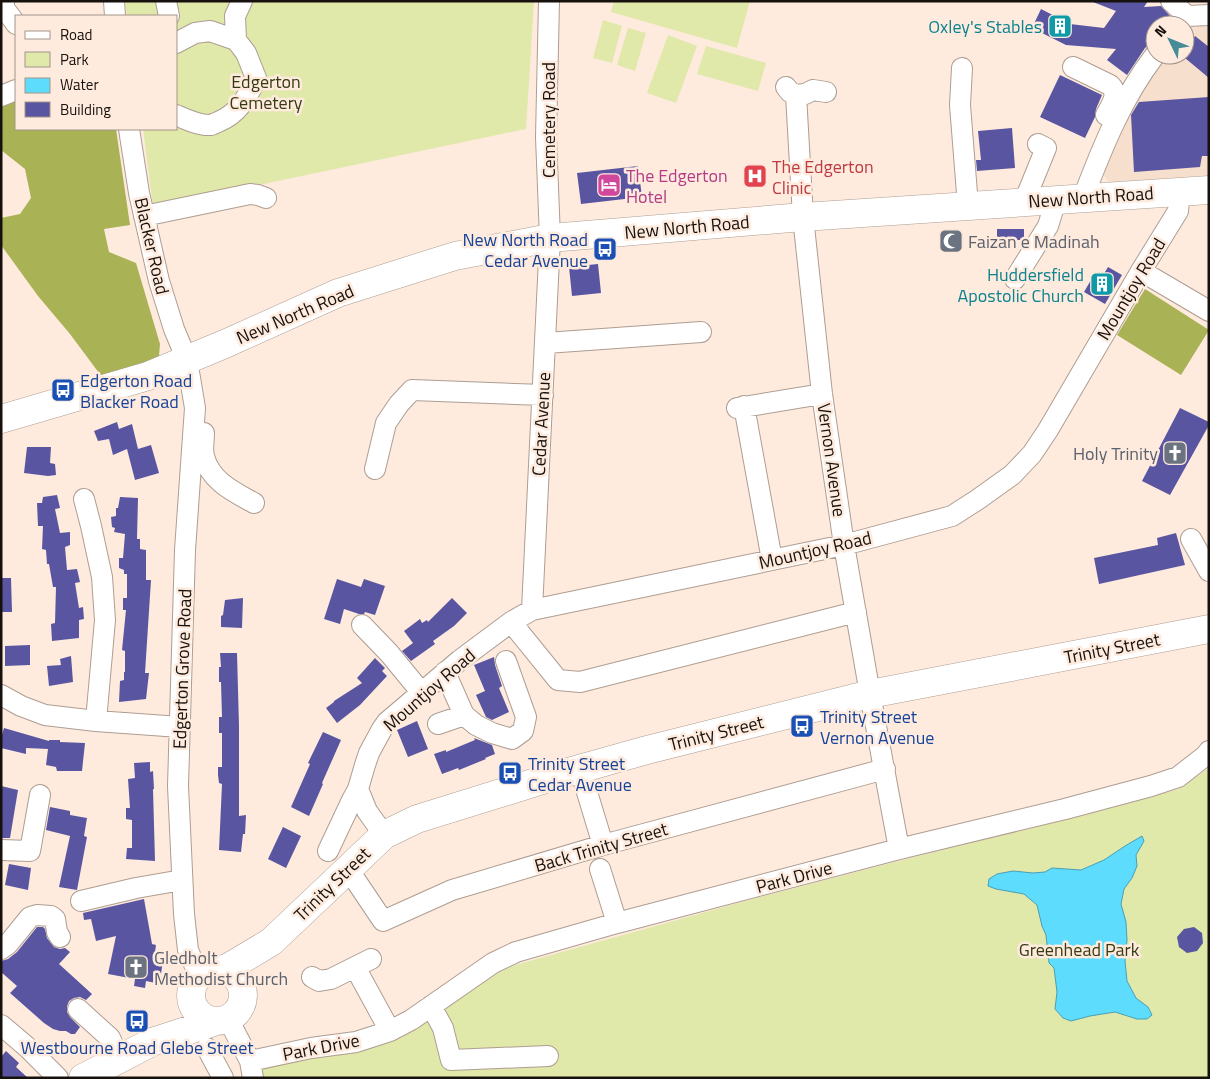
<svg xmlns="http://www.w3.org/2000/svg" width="1210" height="1079" font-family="'Titillium Web',sans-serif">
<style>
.built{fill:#f7dfcd}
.green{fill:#e0e8aa}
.forest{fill:#a9b254}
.water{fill:#5edcfd;stroke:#499fb5}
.building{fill:#5955a1}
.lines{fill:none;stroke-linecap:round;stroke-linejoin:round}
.minor-casing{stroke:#ae9d91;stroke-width:22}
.highway-casing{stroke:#ae9d91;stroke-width:29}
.minor{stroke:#fff;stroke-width:20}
.highway{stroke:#fff;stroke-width:28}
.labels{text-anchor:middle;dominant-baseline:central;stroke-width:5;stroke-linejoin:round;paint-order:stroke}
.culture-label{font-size:18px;fill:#0d838f;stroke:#feebde;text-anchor:end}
.park-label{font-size:18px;fill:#373b13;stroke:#feebde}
.street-label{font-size:18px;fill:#17110d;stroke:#feebde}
.health-label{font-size:18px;fill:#be3a42;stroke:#feebde;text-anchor:start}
.hotel-label{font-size:18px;fill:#b23c85;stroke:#feebde;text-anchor:start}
.transit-label{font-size:18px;fill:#164399;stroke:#feebde;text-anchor:start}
.worship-label{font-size:18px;fill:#5b616d;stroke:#feebde;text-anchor:start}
</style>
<rect width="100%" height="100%" fill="#feebde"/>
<path class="built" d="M1194 24H1209V175L1109 183 1101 171 1160 55H1185V27Z"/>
<path class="green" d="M125 1H534L526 129 153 207 143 129H176V16H127Z
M614 1H750L737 48 611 12Z
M603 20 622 26 612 63 593 58Z
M628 28 646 33 635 71 617 65Z
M668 35 697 46 676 103 647 93Z
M706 46 766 63 758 91 697 74Z
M1209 768V1078H262L263 1064 351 1052 402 1037 461 996 508 967 749 900 899 861 1087 814 1179 789Z"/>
<path class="forest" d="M16 100V129H116L130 225 104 229 109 252 136 263 160 344 159 356 140 365 102 377 70 334 38 296 1 245V218L20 214 31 198 25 169 1 150V105Z
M1145 289 1209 330 1181 375 1117 335Z"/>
<path class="water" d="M1142 836 1144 841 1136 855 1137 866 1132 878 1124 889 1121 904 1126 922 1127 940 1125 961 1127 981 1136 998 1148 1007 1152 1015 1147 1019H1137L1115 1012 1090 1016 1071 1021 1063 1018 1055 1009 1057 992 1054 968 1049 963 1046 935 1042 926 1037 905 1024 894 996 889 988 886 989 879 997 874 1013 871 1033 873 1045 872 1052 868 1081 870 1104 860 1125 846Z"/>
<path class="building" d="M1094 1H1148L1144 7 1161 6 1170 16 1167 21 1166 25H1155V43L1150 44 1145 48 1127 75 1107 60 1116 49 1066 45 1032 28 1041 9 1070 24 1104 28 1116 11 1093 2Z
M1195 36 1209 47V78L1185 58V49Z
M1060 75 1102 95 1096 109 1095 117 1085 138 1040 117Z
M1209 97V156H1202L1200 167 1134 172 1131 115 1139 102Z
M1012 128 1015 168 977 171 976 160H981L978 131Z
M638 166 642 197 581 204 577 173Z
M997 229H1024V240H1013V245L997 246Z
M598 264 601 293 572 296 569 267Z
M1108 267 1122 275 1105 304 1084 292 1095 273 1102 277Z
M1180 408 1209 422V425L1170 495 1142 481Z
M117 422 119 429 132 424 138 449 151 445 159 473 135 480 127 449 113 455 109 439 98 441 94 431Z
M27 447H51L50 463 55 464 56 475 48 476 24 473Z
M57 495 60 508 55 509 60 533 70 532V545L65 547 67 570 77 569 80 582 75 583 79 608 83 607 84 619 79 620V638L52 641 51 624 55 623 56 587H53L49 564H47L46 550 42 549 43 526H38L37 503H42L43 497Z
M120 497 138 498 137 539H140V549L146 550V580H151L145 673H149L146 699 119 702 120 681 124 680V672H125V651L122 650 126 610H123V598H127V574H124V570L119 568V558H123L125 534 114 532 115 528 112 527 111 517 116 516V508H118Z
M1176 533 1185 565 1099 584 1094 558 1158 545 1157 538Z
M1 578H11L12 612H1Z
M337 579 361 587 364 579 385 586 375 615 365 612 364 614H359L344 609 340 624 324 619Z
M243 598 242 628 221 627V616L223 615 225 600Z
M452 598 467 613 454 626 433 641 435 644 411 661 402 651 413 643 404 631 420 619 422 623 427 620 428 622Z
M30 645V665L5 666V646Z
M220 653H237L239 726V816L246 815 245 834H243L241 852 219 850 222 784 219 783 218 775V767H222V733H219V717H222L221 682H219V667H221Z
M71 656 73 682 49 686 47 666 61 665 60 659Z
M494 657 495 665 502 686 499 688 509 712 492 720 486 717 476 695 485 691 474 665Z
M375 658 385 668 382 671 387 676 360 705 337 723 326 708 334 702V701L362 683 357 678Z
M417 721 428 749 408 757 397 730Z
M4 728 49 741V740H60V742L85 743 82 771H57L56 767 46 765 48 749 26 748V754L1 748V738Z
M323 732 341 740 322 783 323 784 309 816 291 807 310 764 308 763Z
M474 738 492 745 495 754 485 758 486 759 459 770 458 768 442 774 434 754 446 750V752L475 740Z
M150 762V772L153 771 154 789H153L155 861 126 859 127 848H132V820L126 819V808H130L128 779 135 778 134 763Z
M1 786 18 790 10 838H1Z
M50 807 70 811V815L87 818 84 836 87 837 77 890 59 887 70 836 46 830Z
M283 827 301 836 286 868 268 859Z
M9 864 31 868 28 890 5 885Z
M144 899 152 944 156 945 155 952 160 953 159 960H163L160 981 156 980V983L146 981 145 988 134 986 135 979 108 974 116 936 96 941 91 919 84 920 83 913Z
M37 927H43L45 929 47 938 54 947 60 949 65 948 70 952 59 964 92 994 86 1000 80 997 74 998 69 1001 67 1006V1012L70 1017 80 1027 75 1034H71L66 1031H60L53 1029 44 1023 10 993 17 986 1 972V961L8 959 17 952Z
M1194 927 1202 933 1203 943 1197 951 1187 953 1179 947 1177 937 1184 929Z
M6 1051 19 1063 16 1067 28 1078H1V1057Z"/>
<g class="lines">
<g class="minor-casing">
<path id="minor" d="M4 1V8L16 24
M114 1 115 16
M166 1 169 16
M1171 1 1187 16
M1178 25 1187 16 1209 15
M236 40 235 16 242 1
M176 43 195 33 210 31 236 40 246 53 256 78C248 97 238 114 218 122 216 123 213 124 211 125 200 126 185 119 176 115
M1073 67 1110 85C1120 94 1111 105 1106 115
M962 68 960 105 968 206
M786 87 790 92 796 95 805 94 813 90 826 92
M796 95 803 217 822 394 844 545 870 694 899 849
M1 96 16 90
M129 129 139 193 159 281 174 329 187 360 195 408 185 550 178 786 184 914 188 950 194 964 202 974
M1083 198C1102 148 1122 98 1155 55
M1024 202 1046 148 1038 144
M144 216 250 194 258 195 266 198
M1141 271 1209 311
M1015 279 1048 226 1056 200
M546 343 701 332
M744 406 772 560
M737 408 822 394
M204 433C204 441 202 449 204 456 210 481 234 492 254 503
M375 469 386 423 399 404 412 390 543 395
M84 499 91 526 102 577 105 620 96 721
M1191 539 1209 571
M532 610 550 238 546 137 549 1
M511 622 558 680 580 682 856 612
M362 625 389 653 421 692
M445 672 464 715 476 725 492 733 512 739 523 731 526 717 506 661
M1 695 21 706 45 715 96 721 180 727
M438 724 464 715
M580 769 603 845
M358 789 367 811 384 835
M1 850 30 851 40 795
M328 851 352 800 358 789 365 765 369 753 382 729 387 722 460 660 511 622 532 610 844 545 952 516 977 500 1012 475 1032 454 1048 430 1141 271 1178 211 1180 191
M348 869 383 921 452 890 603 845 885 769
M600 869 617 923
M81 901 136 888 182 880
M1 949 8 944 30 917 37 915 51 916 55 919 57 932 60 937
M355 967 390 1031
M312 977 319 981 331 979 371 959
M431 1006 443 1028 451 1060 548 1056
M78 1009 110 1038 120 1060
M228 1019 250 1061 253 1078
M1 1025 27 1047 58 1078
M207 1048 223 1078
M250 1061 311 1048 356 1042 390 1031 411 1020 493 963 516 952 617 923 899 849 1065 809 1151 786 1178 777 1205 756 1209 751"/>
</g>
<g class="highway-casing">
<path id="highway" d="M1 419 148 376 227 343 338 293 455 256 550 238 803 217 1209 190
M191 995a26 26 0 1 1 52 0a26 26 0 1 1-52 0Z
M224 970 271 942 384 835 417 819 565 773 647 750 870 694 1209 629
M83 1078 152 1042 217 1021"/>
</g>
<use href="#minor" class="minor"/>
<use href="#highway" class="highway"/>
</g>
<defs>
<g id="building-square" transform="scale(1.25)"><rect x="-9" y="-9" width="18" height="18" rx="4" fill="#0f9aa8" stroke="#feebde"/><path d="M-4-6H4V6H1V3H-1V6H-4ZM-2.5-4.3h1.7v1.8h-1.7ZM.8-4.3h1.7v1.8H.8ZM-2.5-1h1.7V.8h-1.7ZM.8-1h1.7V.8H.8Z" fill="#fff"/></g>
<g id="hospital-square" transform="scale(1.25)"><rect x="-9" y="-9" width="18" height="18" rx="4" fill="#e0444e" stroke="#feebde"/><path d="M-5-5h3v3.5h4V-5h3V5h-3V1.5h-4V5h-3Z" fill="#fff"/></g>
<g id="hotel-square" transform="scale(1.25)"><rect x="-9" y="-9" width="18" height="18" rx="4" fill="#d1479c" stroke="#feebde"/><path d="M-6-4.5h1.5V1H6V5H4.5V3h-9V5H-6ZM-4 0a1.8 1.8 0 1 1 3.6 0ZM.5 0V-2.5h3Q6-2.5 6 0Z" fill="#fff"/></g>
<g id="mosque-square" transform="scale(1.25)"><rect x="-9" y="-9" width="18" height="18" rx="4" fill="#6b7280" stroke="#feebde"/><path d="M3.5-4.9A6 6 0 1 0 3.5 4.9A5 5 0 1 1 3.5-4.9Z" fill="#fff"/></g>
<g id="bus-square" transform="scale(1.25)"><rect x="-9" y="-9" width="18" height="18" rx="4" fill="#1a4fb4" stroke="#feebde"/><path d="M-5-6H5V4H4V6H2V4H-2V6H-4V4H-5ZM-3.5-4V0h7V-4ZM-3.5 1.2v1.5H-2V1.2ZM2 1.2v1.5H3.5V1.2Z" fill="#fff"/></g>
<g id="church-square" transform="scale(1.25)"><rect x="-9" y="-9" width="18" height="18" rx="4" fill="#6b7280" stroke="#feebde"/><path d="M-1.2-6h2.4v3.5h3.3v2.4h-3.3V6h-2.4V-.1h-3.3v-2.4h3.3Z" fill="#fff"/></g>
</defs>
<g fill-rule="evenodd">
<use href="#building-square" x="1060" y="26"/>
<use href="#hospital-square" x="755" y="176"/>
<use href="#hotel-square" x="609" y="185"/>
<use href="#mosque-square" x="951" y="241"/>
<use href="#bus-square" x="605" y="249"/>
<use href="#building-square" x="1102" y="284"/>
<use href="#bus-square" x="63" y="390"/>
<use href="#church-square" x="1175" y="453"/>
<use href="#bus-square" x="802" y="726"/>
<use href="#bus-square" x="510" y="773"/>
<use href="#church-square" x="136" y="967"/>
<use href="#bus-square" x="137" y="1021"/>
</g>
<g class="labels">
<g class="culture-label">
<text x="1042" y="26">Oxley's Stables</text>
<text x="1084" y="274">Huddersfield<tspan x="1084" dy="21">Apostolic Church</tspan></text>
</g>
<g class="park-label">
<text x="266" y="81">Edgerton<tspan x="266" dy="21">Cemetery</tspan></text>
<text x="1079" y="949">Greenhead Park</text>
</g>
<g class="street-label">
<text transform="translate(548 120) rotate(-90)">Cemetery Road</text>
<text transform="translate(1091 197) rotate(-4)">New North Road</text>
<text transform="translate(687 227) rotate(-5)">New North Road</text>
<text transform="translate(152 246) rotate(77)">Blacker Road</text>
<text transform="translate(1131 289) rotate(-59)">Mountjoy Road</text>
<text transform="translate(295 314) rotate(-23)">New North Road</text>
<text transform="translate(541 424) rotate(-87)">Cedar Avenue</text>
<text transform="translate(832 460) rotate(82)">Vernon Avenue</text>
<text transform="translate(815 550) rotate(-13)">Mountjoy Road</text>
<text transform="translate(1112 648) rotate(-11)">Trinity Street</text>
<text transform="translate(182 669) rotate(-88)">Edgerton Grove Road</text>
<text transform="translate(429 690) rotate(-41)">Mountjoy Road</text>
<text transform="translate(716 733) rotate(-14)">Trinity Street</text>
<text transform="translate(601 847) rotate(-16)">Back Trinity Street</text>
<text transform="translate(794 877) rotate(-15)">Park Drive</text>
<text transform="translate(332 884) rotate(-44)">Trinity Street</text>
<text transform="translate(321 1047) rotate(-11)">Park Drive</text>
</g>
<g class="health-label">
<text x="772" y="166">The Edgerton<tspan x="772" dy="21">Clinic</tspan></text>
</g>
<g class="hotel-label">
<text x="626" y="175">The Edgerton<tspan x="626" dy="21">Hotel</tspan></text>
</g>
<g class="transit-label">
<text x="588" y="239" text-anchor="end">New North Road<tspan x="588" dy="21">Cedar Avenue</tspan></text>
<text x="80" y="380">Edgerton Road<tspan x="80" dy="21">Blacker Road</tspan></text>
<text x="820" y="716">Trinity Street<tspan x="820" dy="21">Vernon Avenue</tspan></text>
<text x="528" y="763">Trinity Street<tspan x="528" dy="21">Cedar Avenue</tspan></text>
<text x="137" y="1047" text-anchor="middle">Westbourne Road Glebe Street</text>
</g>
<g class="worship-label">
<text x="968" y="241">Faizan e Madinah</text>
<text x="1158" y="453" text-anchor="end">Holy Trinity</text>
<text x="154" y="957">Gledholt<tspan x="154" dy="21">Methodist Church</tspan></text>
</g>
</g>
<rect width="1210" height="1079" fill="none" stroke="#17110d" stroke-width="5"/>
<rect x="15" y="15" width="162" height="115" fill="#feebde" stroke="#a2948a"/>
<rect x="25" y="31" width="25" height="8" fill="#ffffff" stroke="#a2948a"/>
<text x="60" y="40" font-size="15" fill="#17110d">Road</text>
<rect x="25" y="52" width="25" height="15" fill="#e0e8aa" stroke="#a2948a"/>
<text x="60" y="65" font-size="15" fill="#17110d">Park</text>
<rect x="25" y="78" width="25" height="15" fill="#5edcfd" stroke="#a2948a"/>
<text x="60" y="90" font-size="15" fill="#17110d">Water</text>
<rect x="25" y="102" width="25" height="15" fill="#5955a1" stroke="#a2948a"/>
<text x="60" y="115" font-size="15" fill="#17110d">Building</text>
<g transform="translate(1170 40) rotate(313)"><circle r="24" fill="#feebde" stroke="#a2948a"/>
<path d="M0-4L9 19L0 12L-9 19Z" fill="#468c96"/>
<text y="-8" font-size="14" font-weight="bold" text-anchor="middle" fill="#17110d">N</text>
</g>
</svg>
